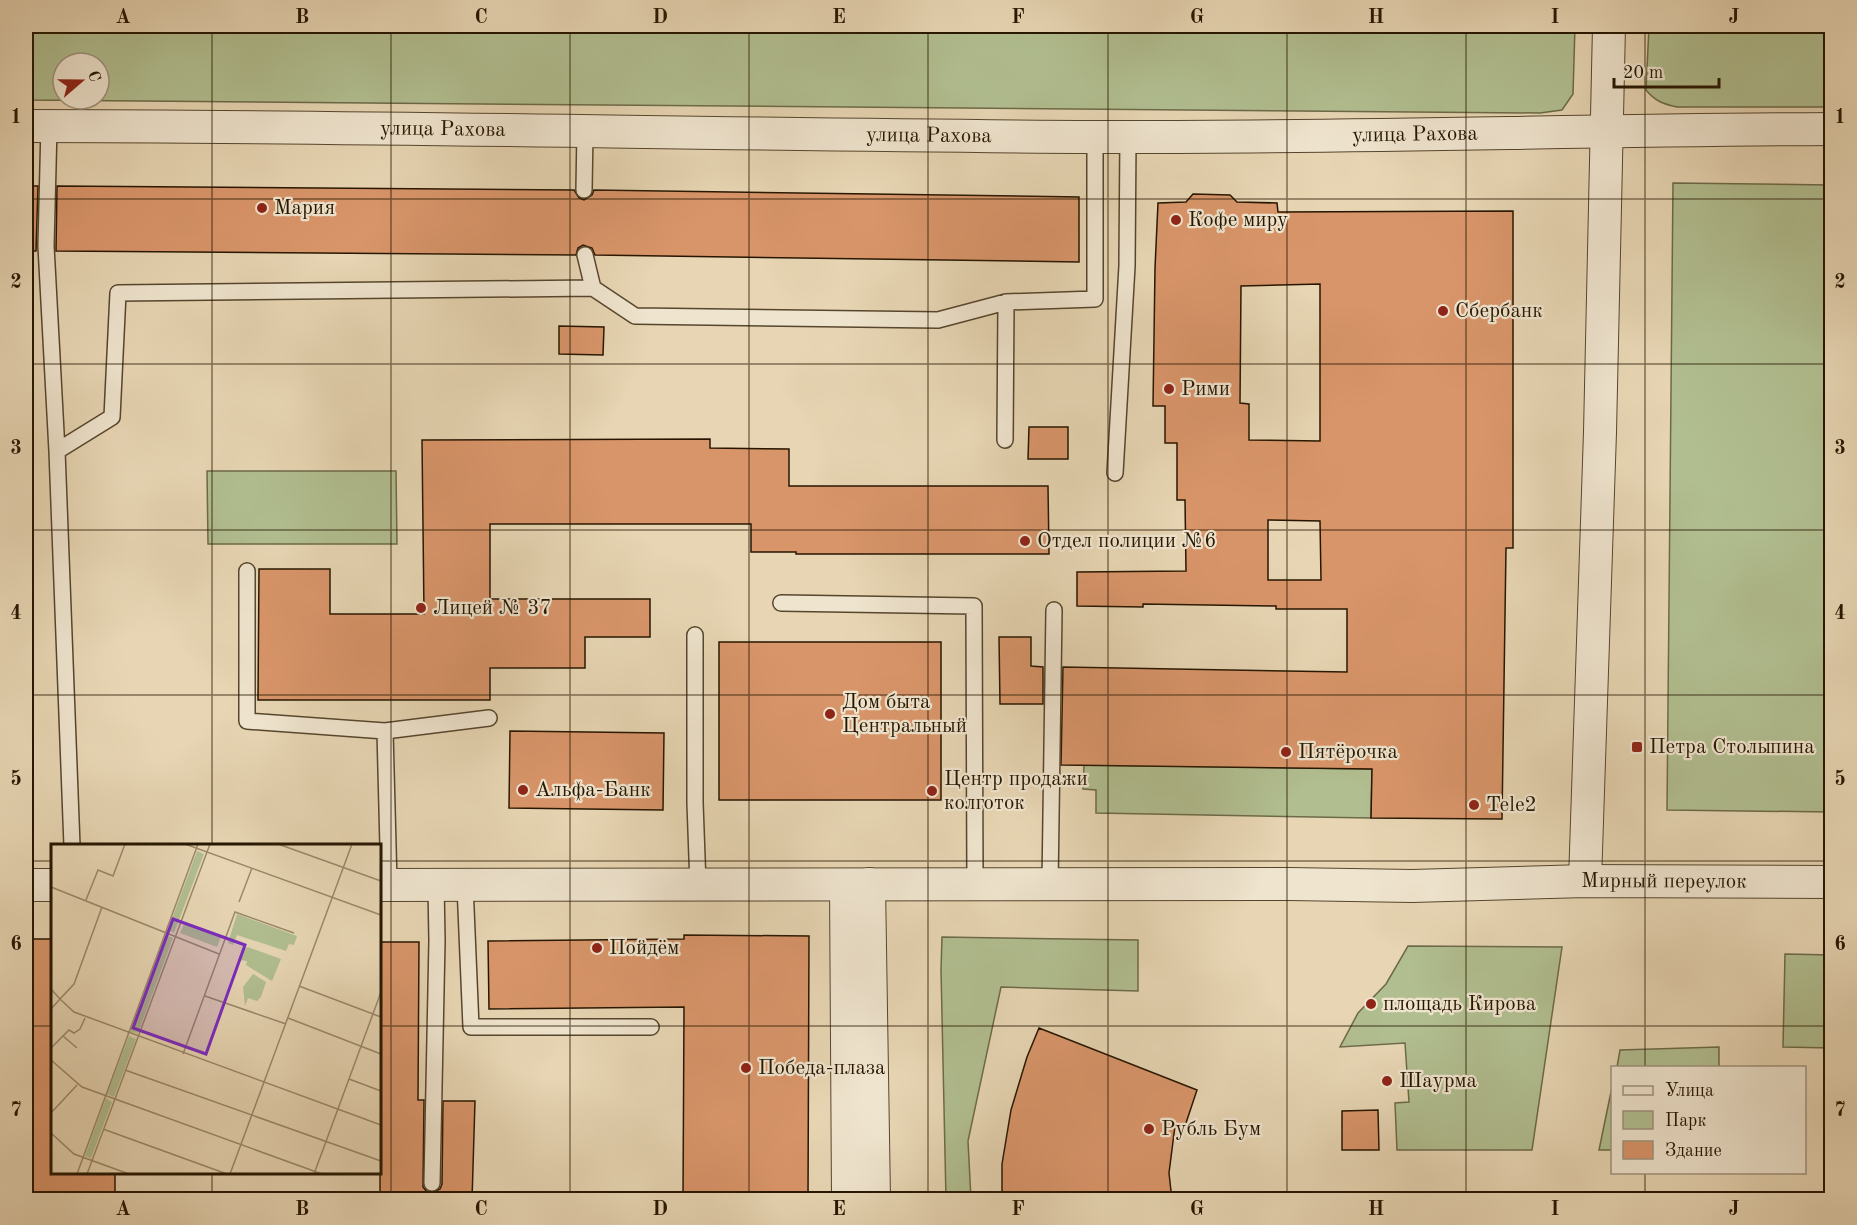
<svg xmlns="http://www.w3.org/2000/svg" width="1857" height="1225" font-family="'Old Standard TT',serif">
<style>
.green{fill:#b1be90;stroke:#6c6a48;stroke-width:1.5;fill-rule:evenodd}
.building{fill:#d9956a;stroke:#261600;stroke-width:1.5;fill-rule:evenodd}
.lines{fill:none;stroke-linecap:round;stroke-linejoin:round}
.service-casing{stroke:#56462d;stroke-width:18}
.minor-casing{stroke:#56462d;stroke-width:34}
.service{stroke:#efe4ce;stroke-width:15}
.minor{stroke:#efe4ce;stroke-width:32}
.grid{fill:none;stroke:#261600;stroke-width:1.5;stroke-opacity:0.55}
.poi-dot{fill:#8f2418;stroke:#efe4ce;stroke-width:2}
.labels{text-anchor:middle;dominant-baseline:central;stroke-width:4.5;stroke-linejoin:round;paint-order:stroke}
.street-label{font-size:21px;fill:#261600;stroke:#efe4ce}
.poi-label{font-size:21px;fill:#261600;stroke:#efe4ce;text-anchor:start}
.inset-road{fill:none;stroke:#9a896b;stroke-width:1.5}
.view{fill:#7b2cbf;fill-opacity:0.15;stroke:#7b2cbf;stroke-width:3}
.inset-edge{fill:none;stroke:#261600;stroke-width:3}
.neatline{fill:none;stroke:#261600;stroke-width:2}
.grid-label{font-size:20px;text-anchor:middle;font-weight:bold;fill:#261600}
</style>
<rect width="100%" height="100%" fill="#e7d5b3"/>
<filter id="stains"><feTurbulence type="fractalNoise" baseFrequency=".00333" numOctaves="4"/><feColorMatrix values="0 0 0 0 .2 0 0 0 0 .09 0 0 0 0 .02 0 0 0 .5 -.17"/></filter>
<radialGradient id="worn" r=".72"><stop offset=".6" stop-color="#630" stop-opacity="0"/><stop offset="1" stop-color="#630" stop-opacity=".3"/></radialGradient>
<path class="green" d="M26 26H1575L1573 94 1562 110 1540 113 26 100ZM63 63H99V99H63Z
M1649 26H1831V107H1677C1663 104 1655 101 1646 90Z
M1673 183 1831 185V812L1667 810Z
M207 471H396L397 544H208Z
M1084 765 1372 769 1371 818 1096 813V790L1083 789Z
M942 937 1138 940V991L1001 987 968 1141 971 1199H946L941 970Z
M1408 946 1562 947 1532 1150H1397L1395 1103 1409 1102 1405 1043 1340 1047 1358 1013 1386 984Z
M1785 954 1831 955V1048L1783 1047Z
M1719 1047V1067H1617L1620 1050Z
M1612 1087V1150H1599Z"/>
<path class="building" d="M26 186H38L36 251H26Z
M57 186 574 190 579 198 584 200 592 195 594 190 1079 197V262L595 255 592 248 583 245 578 248 576 255 56 251Z
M1193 194 1230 195 1237 202 1277 203 1278 212 1513 211V548H1506L1502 819 1371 818 1372 769 1061 765 1063 667 1347 672V609H1276V606L1143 604V607L1077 606V572L1186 571 1185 500H1177V443H1165V406H1153L1155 268 1158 203 1186 202ZM1320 284V441L1249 440V404L1240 403 1241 286ZM1268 520 1320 521 1321 580H1268Z
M559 326 604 327 603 355 559 354Z
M1029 427H1068V459H1028Z
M710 439V448L789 449V486H1048L1049 554H796V552H751V524H490V599H650V637H585V668H490V700H258L259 569H330V614H424L422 440Z
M999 637H1031V666L1043 667V704H1000Z
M719 642H941V800H719Z
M510 731 664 733 663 810 509 808Z
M684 935 809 936 808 1200H683L684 1007 489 1009 488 941 684 939Z
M26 939H52V1173H115V1199L26 1200Z
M380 942H419L418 1100H424L423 1187 427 1192 432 1193 440 1189 442 1184 443 1101H475L472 1200H380Z
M1039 1028 1197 1090 1184 1129 1175 1126 1169 1173 1172 1200H1002V1164L1011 1110 1027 1057Z
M1378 1110 1379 1150H1342V1111Z"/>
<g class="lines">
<g class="service-casing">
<path id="service" d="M49 126 46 246 57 451
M584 190 585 131
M585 255 593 288 635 316 938 320 1006 302 1095 299V137
M1005 440 1006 302
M1115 473 1127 266 1128 137
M247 571V721L385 731 489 718
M781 603 974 606 975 884
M695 635V803L698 885
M385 731 389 885
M72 846 57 451 112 417 118 293 593 288
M465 885 471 1027H651
M1050 885 1054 610
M432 1183 437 941 436 885"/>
</g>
<g class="minor-casing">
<g id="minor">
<path id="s1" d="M26 126C382 126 739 135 1096 137 1342 138 1586 130 1832 129"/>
<path d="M1585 881 1600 432 1609 26"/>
<path d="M869 884 874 1200"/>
<path d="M26 885H52"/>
<path id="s2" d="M380 885 1289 884 1412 886 1585 881 1832 882"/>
<path d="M846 885 848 1200"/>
</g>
</g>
<use href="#service" class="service"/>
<use href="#minor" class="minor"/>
</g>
<path class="grid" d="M212 26V846M391 26V1200M570 26V1200M749 26V1200M928 26V1200M1108 26V1200M1287 26V1200M1466 26V1200M1645 26V1068M26 199H1832M26 364H1832M26 530H1832M26 695H1832M26 861H52M380 861H1832M26 1026H52M380 1026H1832M212 1172V1200M1645 1172V1200"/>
<g class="poi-dot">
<circle cx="262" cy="208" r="6"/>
<circle cx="1176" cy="220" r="6"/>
<circle cx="1443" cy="311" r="6"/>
<circle cx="1169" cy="389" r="6"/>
<circle cx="1025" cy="541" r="6"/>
<circle cx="421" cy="608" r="6"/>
<circle cx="830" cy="714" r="6"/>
<rect x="1631" y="741" width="12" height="12" rx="3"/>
<circle cx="1286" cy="752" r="6"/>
<circle cx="523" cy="790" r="6"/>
<circle cx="932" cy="791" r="6"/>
<circle cx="1474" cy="805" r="6"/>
<circle cx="597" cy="948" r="6"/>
<circle cx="1371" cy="1004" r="6"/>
<circle cx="746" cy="1068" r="6"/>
<circle cx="1387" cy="1081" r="6"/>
<circle cx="1149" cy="1129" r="6"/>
</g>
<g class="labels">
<g class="street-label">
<text stroke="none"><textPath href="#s1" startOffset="417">улица Рахова</textPath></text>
<text stroke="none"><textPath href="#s1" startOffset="903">улица Рахова</textPath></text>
<text stroke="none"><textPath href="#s1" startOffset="1389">улица Рахова</textPath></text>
<text stroke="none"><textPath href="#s2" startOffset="1284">Мирный переулок</textPath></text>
</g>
<g class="poi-label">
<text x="274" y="208">Мария</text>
<text x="1188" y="220">Кофе миру</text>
<text x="1455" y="311">Сбербанк</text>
<text x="1181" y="389">Рими</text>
<text x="1037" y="541">Отдел полиции №6</text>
<text x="433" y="608">Лицей № 37</text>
<text x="842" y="702">Дом быта<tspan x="842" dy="24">Центральный</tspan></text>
<text x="1649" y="747">Петра Столыпина</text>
<text x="1298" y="752">Пятёрочка</text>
<text x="944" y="779">Центр продажи<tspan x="944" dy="24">колготок</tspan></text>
<text x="535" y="790">Альфа-Банк</text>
<text x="1486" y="805">Tele2</text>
<text x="609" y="948">Пойдём</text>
<text x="1383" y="1004">площадь Кирова</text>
<text x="758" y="1068">Победа-плаза</text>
<text x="1399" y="1081">Шаурма</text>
<text x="1161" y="1129">Рубль Бум</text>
</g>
</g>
<g transform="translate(51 844)">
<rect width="330" height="330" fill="#e7d5b3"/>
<path d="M146 7 153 10 123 89 117 86ZM186 70 246 92 243 101 238 100 235 107 186 91 182 101 177 99ZM133 80 170 93 166 103 129 89ZM114 91 122 94 87 189 79 188ZM197 103 230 115 221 137 195 121 196 117 187 116 192 105ZM202 130 215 138 210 153 206 157 197 154 194 162 192 143ZM78 192 85 195 63 253 56 250ZM55 254 61 258 40 314 34 312Z" fill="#b1be90"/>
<path class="inset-road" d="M134 0 330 71M227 0 330 37M0 43 168 110M35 56 47 26 62 32 74 0M188 58 201 24M51 63 23 140 9 155 23 168 330 281M248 142 330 173M0 145 9 155 0 165M154 152 235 180M237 174 330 210M12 192 26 204M0 204 18 186 23 189 29 185 34 174M132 210 184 68 243 89M0 216 31 243 271 330M74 226 330 317M298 235 330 247M0 269 26 241M52 285 176 330M0 289 23 310 78 330M26 330 147 0M36 330 159 0M179 330 301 0M263 330 330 148"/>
<path class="view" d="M122 75 194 101 155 210 82 184Z"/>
<rect width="330" height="330" class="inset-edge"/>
</g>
<rect width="1857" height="1225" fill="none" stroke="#e7d5b3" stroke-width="66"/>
<rect x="1611" y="1066" width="195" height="108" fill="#efe4ce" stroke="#9f927c" stroke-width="1.5"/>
<rect x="1623" y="1086" width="30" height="9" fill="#efe4ce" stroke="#9f927c" stroke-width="1.5"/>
<text x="1665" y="1096" font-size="18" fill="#261600">Улица</text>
<rect x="1623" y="1111" width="30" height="18" fill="#b1be90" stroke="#9f927c" stroke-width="1.5"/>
<text x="1665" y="1126" font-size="18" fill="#261600">Парк</text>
<rect x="1623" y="1141" width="30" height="18" fill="#d9956a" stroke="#9f927c" stroke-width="1.5"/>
<text x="1665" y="1156" font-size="18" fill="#261600">Здание</text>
<g transform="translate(81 81) rotate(70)"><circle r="28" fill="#efe4ce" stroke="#9f927c" stroke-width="1.5"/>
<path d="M0-4.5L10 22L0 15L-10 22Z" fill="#8f2418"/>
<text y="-9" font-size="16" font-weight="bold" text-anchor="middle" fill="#261600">С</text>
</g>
<path d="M1614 78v9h105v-9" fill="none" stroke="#261600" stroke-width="3"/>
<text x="1623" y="78" font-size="18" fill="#261600" stroke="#efe4ce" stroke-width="4.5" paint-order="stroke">20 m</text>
<rect x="33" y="33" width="1791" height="1159" class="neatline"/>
<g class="grid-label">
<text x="123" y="23">A</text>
<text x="302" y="23">B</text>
<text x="481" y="23">C</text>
<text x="660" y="23">D</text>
<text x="839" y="23">E</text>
<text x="1018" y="23">F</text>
<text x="1197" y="23">G</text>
<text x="1376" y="23">H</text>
<text x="1555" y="23">I</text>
<text x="1734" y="23">J</text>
<text x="16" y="123">1</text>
<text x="1840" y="123">1</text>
<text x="16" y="288">2</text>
<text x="1840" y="288">2</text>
<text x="16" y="454">3</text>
<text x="1840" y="454">3</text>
<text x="16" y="619">4</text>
<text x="1840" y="619">4</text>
<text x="16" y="785">5</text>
<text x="1840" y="785">5</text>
<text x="16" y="950">6</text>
<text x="1840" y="950">6</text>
<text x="16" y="1116">7</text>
<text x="1840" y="1116">7</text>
<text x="123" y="1215">A</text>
<text x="302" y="1215">B</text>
<text x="481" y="1215">C</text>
<text x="660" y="1215">D</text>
<text x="839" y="1215">E</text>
<text x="1018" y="1215">F</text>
<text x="1197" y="1215">G</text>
<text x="1376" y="1215">H</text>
<text x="1555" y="1215">I</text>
<text x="1734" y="1215">J</text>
</g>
<rect width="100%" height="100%" filter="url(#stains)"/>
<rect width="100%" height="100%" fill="url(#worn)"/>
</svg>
